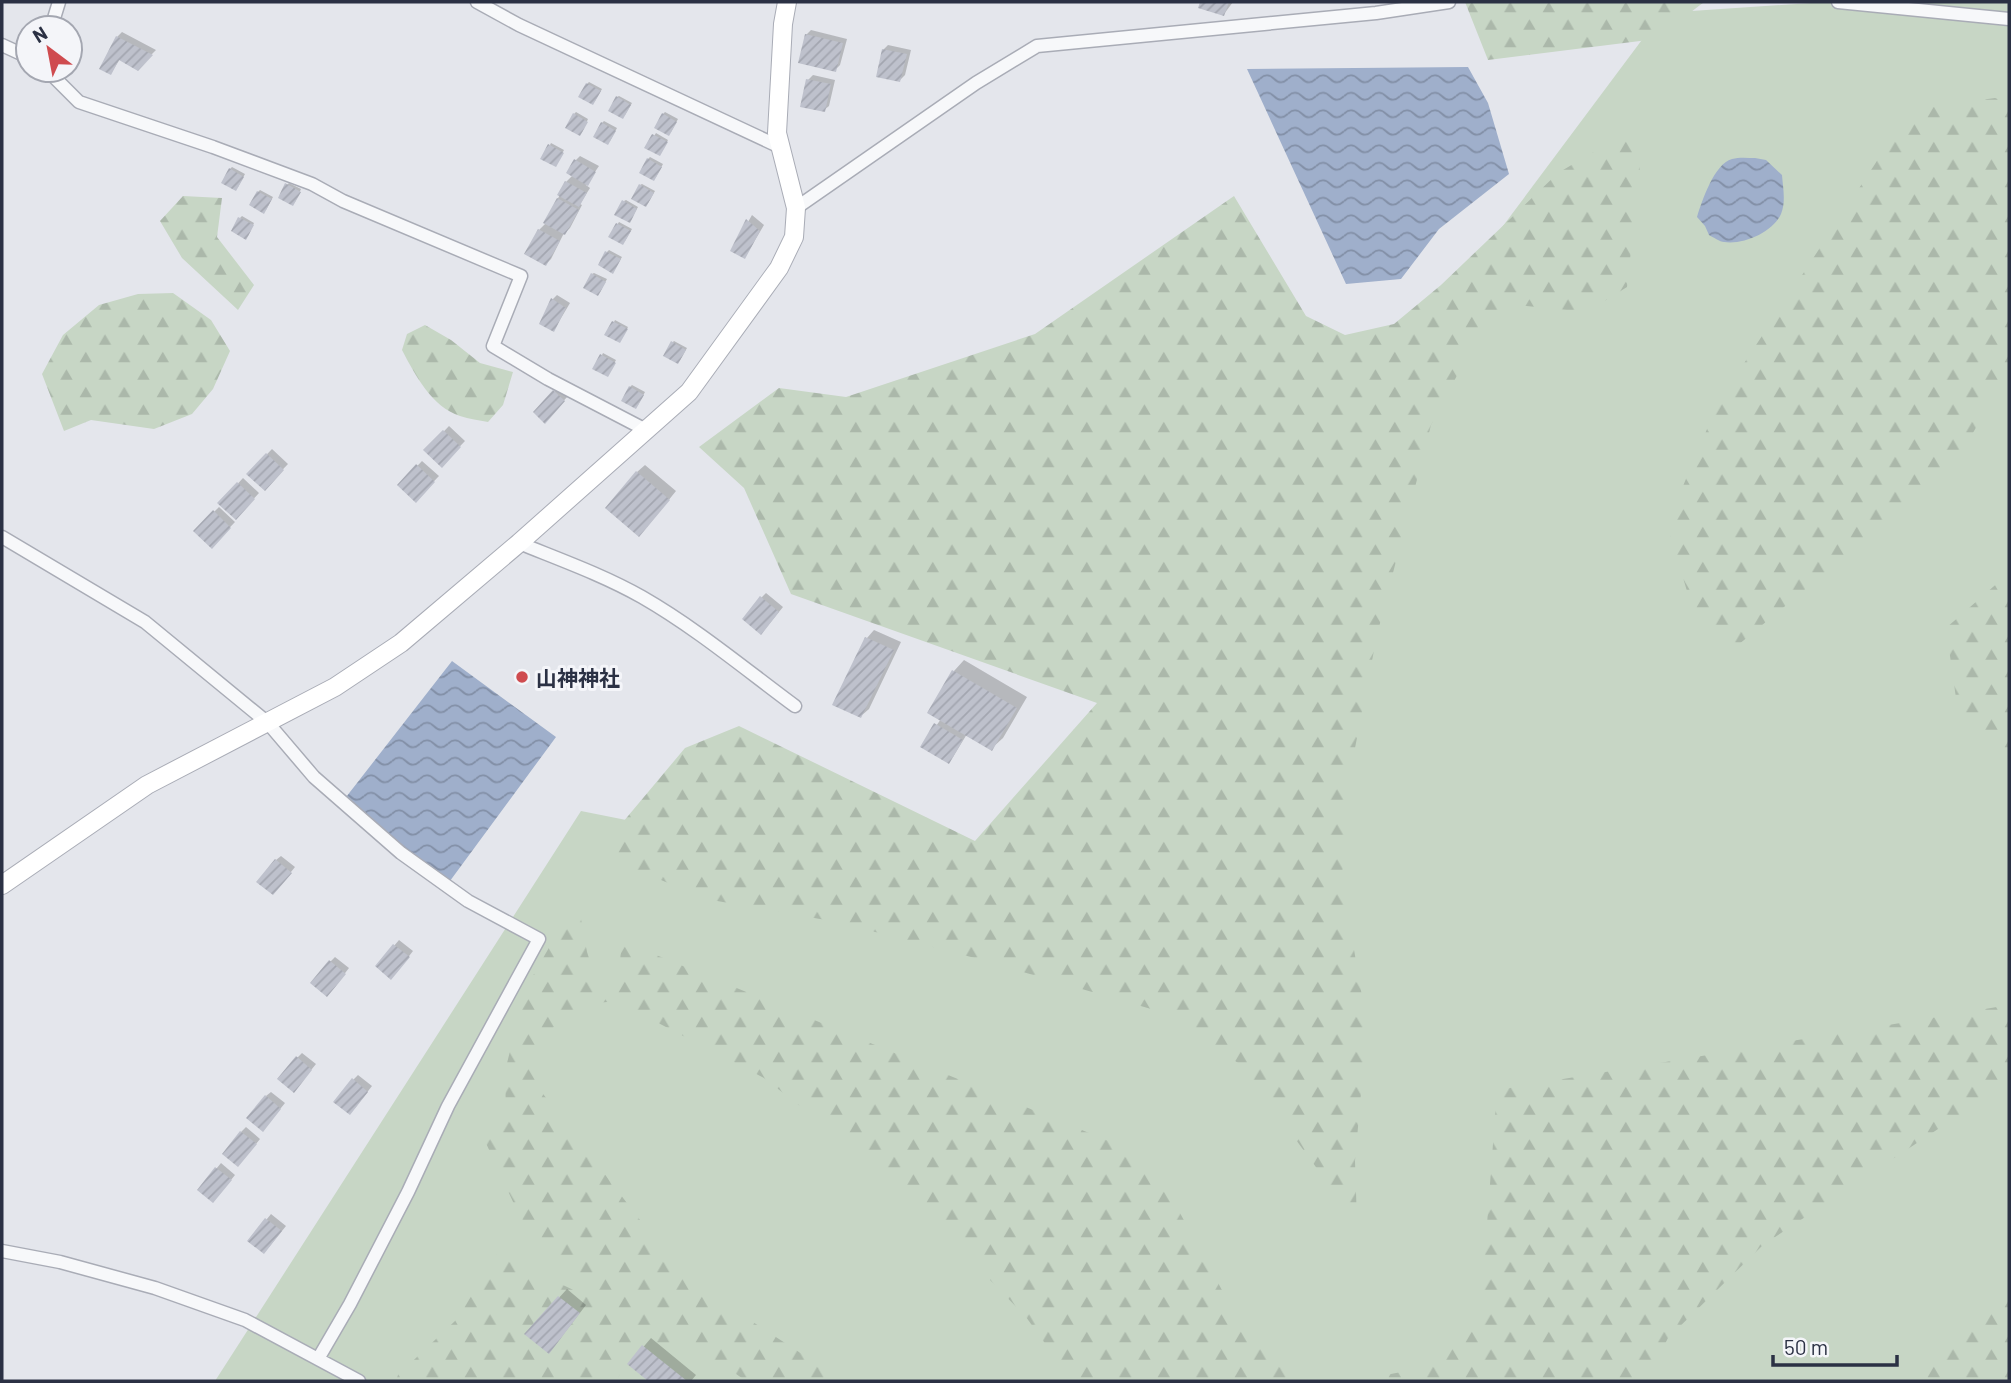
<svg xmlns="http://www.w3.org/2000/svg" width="2011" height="1383" font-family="Barlow,'Noto Sans JP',sans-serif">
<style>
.green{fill:#c7d6c5}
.forest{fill:url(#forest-firs)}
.water{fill:url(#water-waves)}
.shadow{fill:#0003}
.building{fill:url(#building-hatch)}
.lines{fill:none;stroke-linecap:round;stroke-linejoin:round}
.street-casing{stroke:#a9acb6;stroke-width:15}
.secondary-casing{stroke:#a9acb6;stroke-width:20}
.street{stroke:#f7f8fa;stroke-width:12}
.secondary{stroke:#fff;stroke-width:18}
.poi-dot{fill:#cf4b4f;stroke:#f4f5f9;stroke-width:2.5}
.labels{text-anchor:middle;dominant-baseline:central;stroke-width:6;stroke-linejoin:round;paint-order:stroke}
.poi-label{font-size:21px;font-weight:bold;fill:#2b3144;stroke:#f4f5f9;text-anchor:start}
</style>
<defs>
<pattern id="forest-firs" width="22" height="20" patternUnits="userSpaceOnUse" patternTransform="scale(1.75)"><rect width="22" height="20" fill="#c7d6c5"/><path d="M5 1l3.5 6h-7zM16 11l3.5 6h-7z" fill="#abb8aa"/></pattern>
<pattern id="water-waves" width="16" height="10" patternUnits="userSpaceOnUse" patternTransform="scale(1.75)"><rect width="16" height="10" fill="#9fafcb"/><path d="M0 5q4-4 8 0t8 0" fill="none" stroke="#828fa6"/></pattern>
<pattern id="building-hatch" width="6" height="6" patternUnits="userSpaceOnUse" patternTransform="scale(1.75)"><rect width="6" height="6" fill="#bec1cc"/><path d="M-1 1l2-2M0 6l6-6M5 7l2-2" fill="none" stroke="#a3a6b0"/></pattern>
</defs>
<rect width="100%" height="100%" fill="#e4e6ec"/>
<path class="green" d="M1826 2H2009V1381H215L581 811 1246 944 1320 471 1662 13Z"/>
<path class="forest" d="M1465 2H1704L1656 39 1488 60Z
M1995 98 2009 103V380L2002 383 1953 467 1738 645 1695 618 1667 524 1718 403 1875 164 1908 110Z
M1629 131 1640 168 1627 287 1587 312 1517 305 1473 345 1431 425 1377 635 1348 784 1342 880 1367 1025 1355 1161 1357 1223 1241 1065 1165 1013 971 957 837 922 706 899 597 853 685 748 739 726 975 841 1097 703 791 594 744 488 699 447 779 388 846 397 1035 334 1234 196 1306 316 1345 335 1394 324 1441 285 1558 173Z
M183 196 222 198 217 237 254 285 238 310 182 258 160 221Z
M173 293 211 320 230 351 213 389 192 414 154 429 91 420 64 431 42 374 63 335 99 305 138 294Z
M425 325 451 340 480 363 513 372 503 405 488 422C479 420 469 419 460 416 432 407 415 375 402 350L407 334Z
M2009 573V760L1960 726 1946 628Z
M567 916 581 919 587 952 598 986 616 1000 622 941 1150 1158 1229 1303 1297 1381H1072L1026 1317 887 1174 764 1078 616 1001 579 1005 538 1041 537 1086 650 1233 736 1311 819 1365 833 1381H746L722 1364 685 1346 661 1345 623 1347 621 1371 617 1381H396L398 1375 455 1321 499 1251 546 1277 584 1295 566 1266 520 1217 485 1141 506 1114 505 1071 526 988Z
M2009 1005V1082L1763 1245 1668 1338 1646 1381H1355L1432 1366 1473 1330 1479 1332 1497 1090Z
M2009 1290V1381H1906Z"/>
<path class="water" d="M1468 67 1488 103 1509 174 1439 229 1401 279 1346 284 1247 69Z
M1755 158 1766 160 1782 175C1783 188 1786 202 1781 214 1773 232 1744 245 1724 242 1720 242 1713 237 1709 235L1705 226 1697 217C1702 201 1714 164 1732 159 1739 157 1748 158 1755 158Z
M452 661 556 737 447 885 343 801Z"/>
<path class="shadow" d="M1202 2H1233L1224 14 1201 7Z
M811 30 847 39 840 65 835 70 806 35Z
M122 32 156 50 138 68 120 59 111 73 117 37Z
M888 45 911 50 905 75 900 80 883 50Z
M813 75 835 80 829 106 824 110 808 80Z
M589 82 602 89 595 101 587 84Z
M619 96 632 103 625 115 617 97Z
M576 112 588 119 582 132 574 114Z
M665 112 678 119 671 132 663 114Z
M604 121 617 128 610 141 602 123Z
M656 133 668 140 661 152 647 147Z
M551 143 564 150 557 163 550 145Z
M580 156 599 166 586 185 590 188 580 204 582 205 570 228 563 235 551 259 546 264 539 230 546 223 566 182 573 175 576 160Z
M650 157 663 164 656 177 648 159Z
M232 167 245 174 238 187 230 169Z
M289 183 301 189 295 202 287 185Z
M642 184 655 191 648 203 640 185Z
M260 190 273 197 266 210 258 192Z
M626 200 638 207 631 219 624 201Z
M752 215 764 225 745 257 732 250Z
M242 216 254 223 248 236 240 218Z
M619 222 632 229 625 241 610 236Z
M609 250 622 257 614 270 607 252Z
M594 273 607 279 600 292 592 274Z
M557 295 570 303 554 330 553 299Z
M615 320 628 327 621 339 614 322Z
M674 341 687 348 680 360 672 343Z
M603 353 616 360 609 373 602 355Z
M632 385 645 392 638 405 630 387Z
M559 387 568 396 545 421 535 412Z
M449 426 465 441 442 465 426 450Z
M272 449 288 464 265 488 249 473Z
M422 461 439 476 416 500 399 485Z
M645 465 676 491 647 527 637 472Z
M243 478 259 493 236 518 220 503Z
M219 507 235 522 212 546 195 531Z
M766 593 783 607 766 628 761 598Z
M874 630 901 642 869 709 861 716 835 704 867 638Z
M964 660 1027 697 1003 738 992 748 967 734 953 757 922 746 941 719 930 712 954 671Z
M281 856 295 867 278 888 276 860Z
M399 940 413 951 396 973 377 966Z
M335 957 349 968 332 990 330 962Z
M302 1053 316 1064 299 1085 297 1058Z
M358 1075 372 1086 355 1108 353 1080Z
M271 1092 285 1103 268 1124 266 1096Z
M246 1127 260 1139 243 1160 241 1132Z
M221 1163 235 1175 218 1196 199 1190Z
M271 1214 286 1226 269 1247 250 1240Z
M567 1289 586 1305 556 1344 526 1334Z
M651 1338 696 1375 691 1381H651L629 1364Z"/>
<path class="building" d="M1200 2H1229L1224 16 1198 8Z
M805 34 843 43 836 72 798 63Z
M116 36 153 55 138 71 119 60 111 75 99 69Z
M882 49 907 54 900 82 876 77Z
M806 79 831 84 825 112 800 107Z
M586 83 601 91 593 105 578 97Z
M616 96 631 105 623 119 608 111Z
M573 113 588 122 580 136 565 128Z
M662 113 677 122 669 136 654 128Z
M601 122 616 131 608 145 593 137Z
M652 134 668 142 660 156 644 148Z
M548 144 564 153 556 167 540 159Z
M647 158 662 167 654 181 639 173Z
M574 159 596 172 588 186 566 173Z
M229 168 244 177 236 191 221 183Z
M565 181 587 193 579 207 557 195Z
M285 183 301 192 293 206 278 198Z
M639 184 654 193 646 207 631 199Z
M257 191 272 199 264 214 249 205Z
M557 198 579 210 565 235 543 223Z
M622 200 637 209 630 223 614 215Z
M238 217 254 225 246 240 231 231Z
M746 219 760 231 745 259 730 251Z
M616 223 631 231 623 245 608 237Z
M538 229 560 241 546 266 524 254Z
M605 251 621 259 613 274 598 265Z
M591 273 606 282 598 296 583 288Z
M551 298 566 308 554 332 539 324Z
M612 321 628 329 620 343 604 335Z
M671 341 686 350 678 364 663 356Z
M600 354 616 363 608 377 592 369Z
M629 386 644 395 636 409 621 401Z
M553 390 565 401 545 424 533 412Z
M443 430 461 447 442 468 423 450Z
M266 453 284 470 265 491 246 474Z
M416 464 435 482 416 503 397 485Z
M636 471 670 500 639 537 605 508Z
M237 482 255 499 236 520 217 503Z
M213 510 231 528 212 549 193 531Z
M760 596 779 612 761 635 742 619Z
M865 637 894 650 861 718 832 705Z
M952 670 1017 708 992 751 927 713Z
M934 723 963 740 949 764 920 747Z
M275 859 292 873 273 895 256 882Z
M393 944 410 957 391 980 375 966Z
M329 960 346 974 327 997 310 983Z
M296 1056 312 1070 294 1093 277 1079Z
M352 1078 368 1092 350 1115 333 1102Z
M265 1095 281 1109 263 1132 246 1118Z
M240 1131 257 1144 238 1167 222 1154Z
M215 1167 232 1180 213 1203 197 1190Z
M265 1218 282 1231 264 1254 247 1241Z
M558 1296 580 1313 549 1354 524 1334Z
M642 1345 687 1381H648L627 1364Z"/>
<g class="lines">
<g class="street-casing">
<path id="street" d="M477 2 519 25 778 146
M1838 2 2009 19
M51 28 59 2
M2 45 28 57
M47 70 79 102 213 147 312 184 343 201 521 276 493 346 548 379 646 430
M796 208 976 83 1037 46 1376 13 1449 2
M2 537 145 622 268 723 314 777 401 853 468 901 539 939 448 1106 408 1192 350 1304 318 1359
M519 543C561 560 603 575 642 597 696 628 745 669 795 706
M2 1251 60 1262 155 1288 245 1320 359 1381"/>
</g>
<g class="secondary-casing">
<path id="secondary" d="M2 885 147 785 335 687 401 643 519 543 689 392 779 268 794 237 796 208 777 133 783 24 787 2"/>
</g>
<use href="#street" class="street"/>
<use href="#secondary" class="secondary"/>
</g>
<circle class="poi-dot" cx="522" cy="677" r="7"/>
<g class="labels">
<g class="poi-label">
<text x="536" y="677">山神神社</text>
</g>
</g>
<rect width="2011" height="1383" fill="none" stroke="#2b3144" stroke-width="7"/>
<g transform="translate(49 49) rotate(328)"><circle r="33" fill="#f4f5f9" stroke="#a4a7b1" stroke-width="2"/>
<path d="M0-5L12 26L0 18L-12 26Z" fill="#cf4b4f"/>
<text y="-10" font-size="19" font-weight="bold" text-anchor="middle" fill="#2b3144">N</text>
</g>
<path d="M1773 1355v10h124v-10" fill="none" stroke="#2b3144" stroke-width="3.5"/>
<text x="1784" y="1355" font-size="21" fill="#2b3144" stroke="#f4f5f9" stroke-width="5" paint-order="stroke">50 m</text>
</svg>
